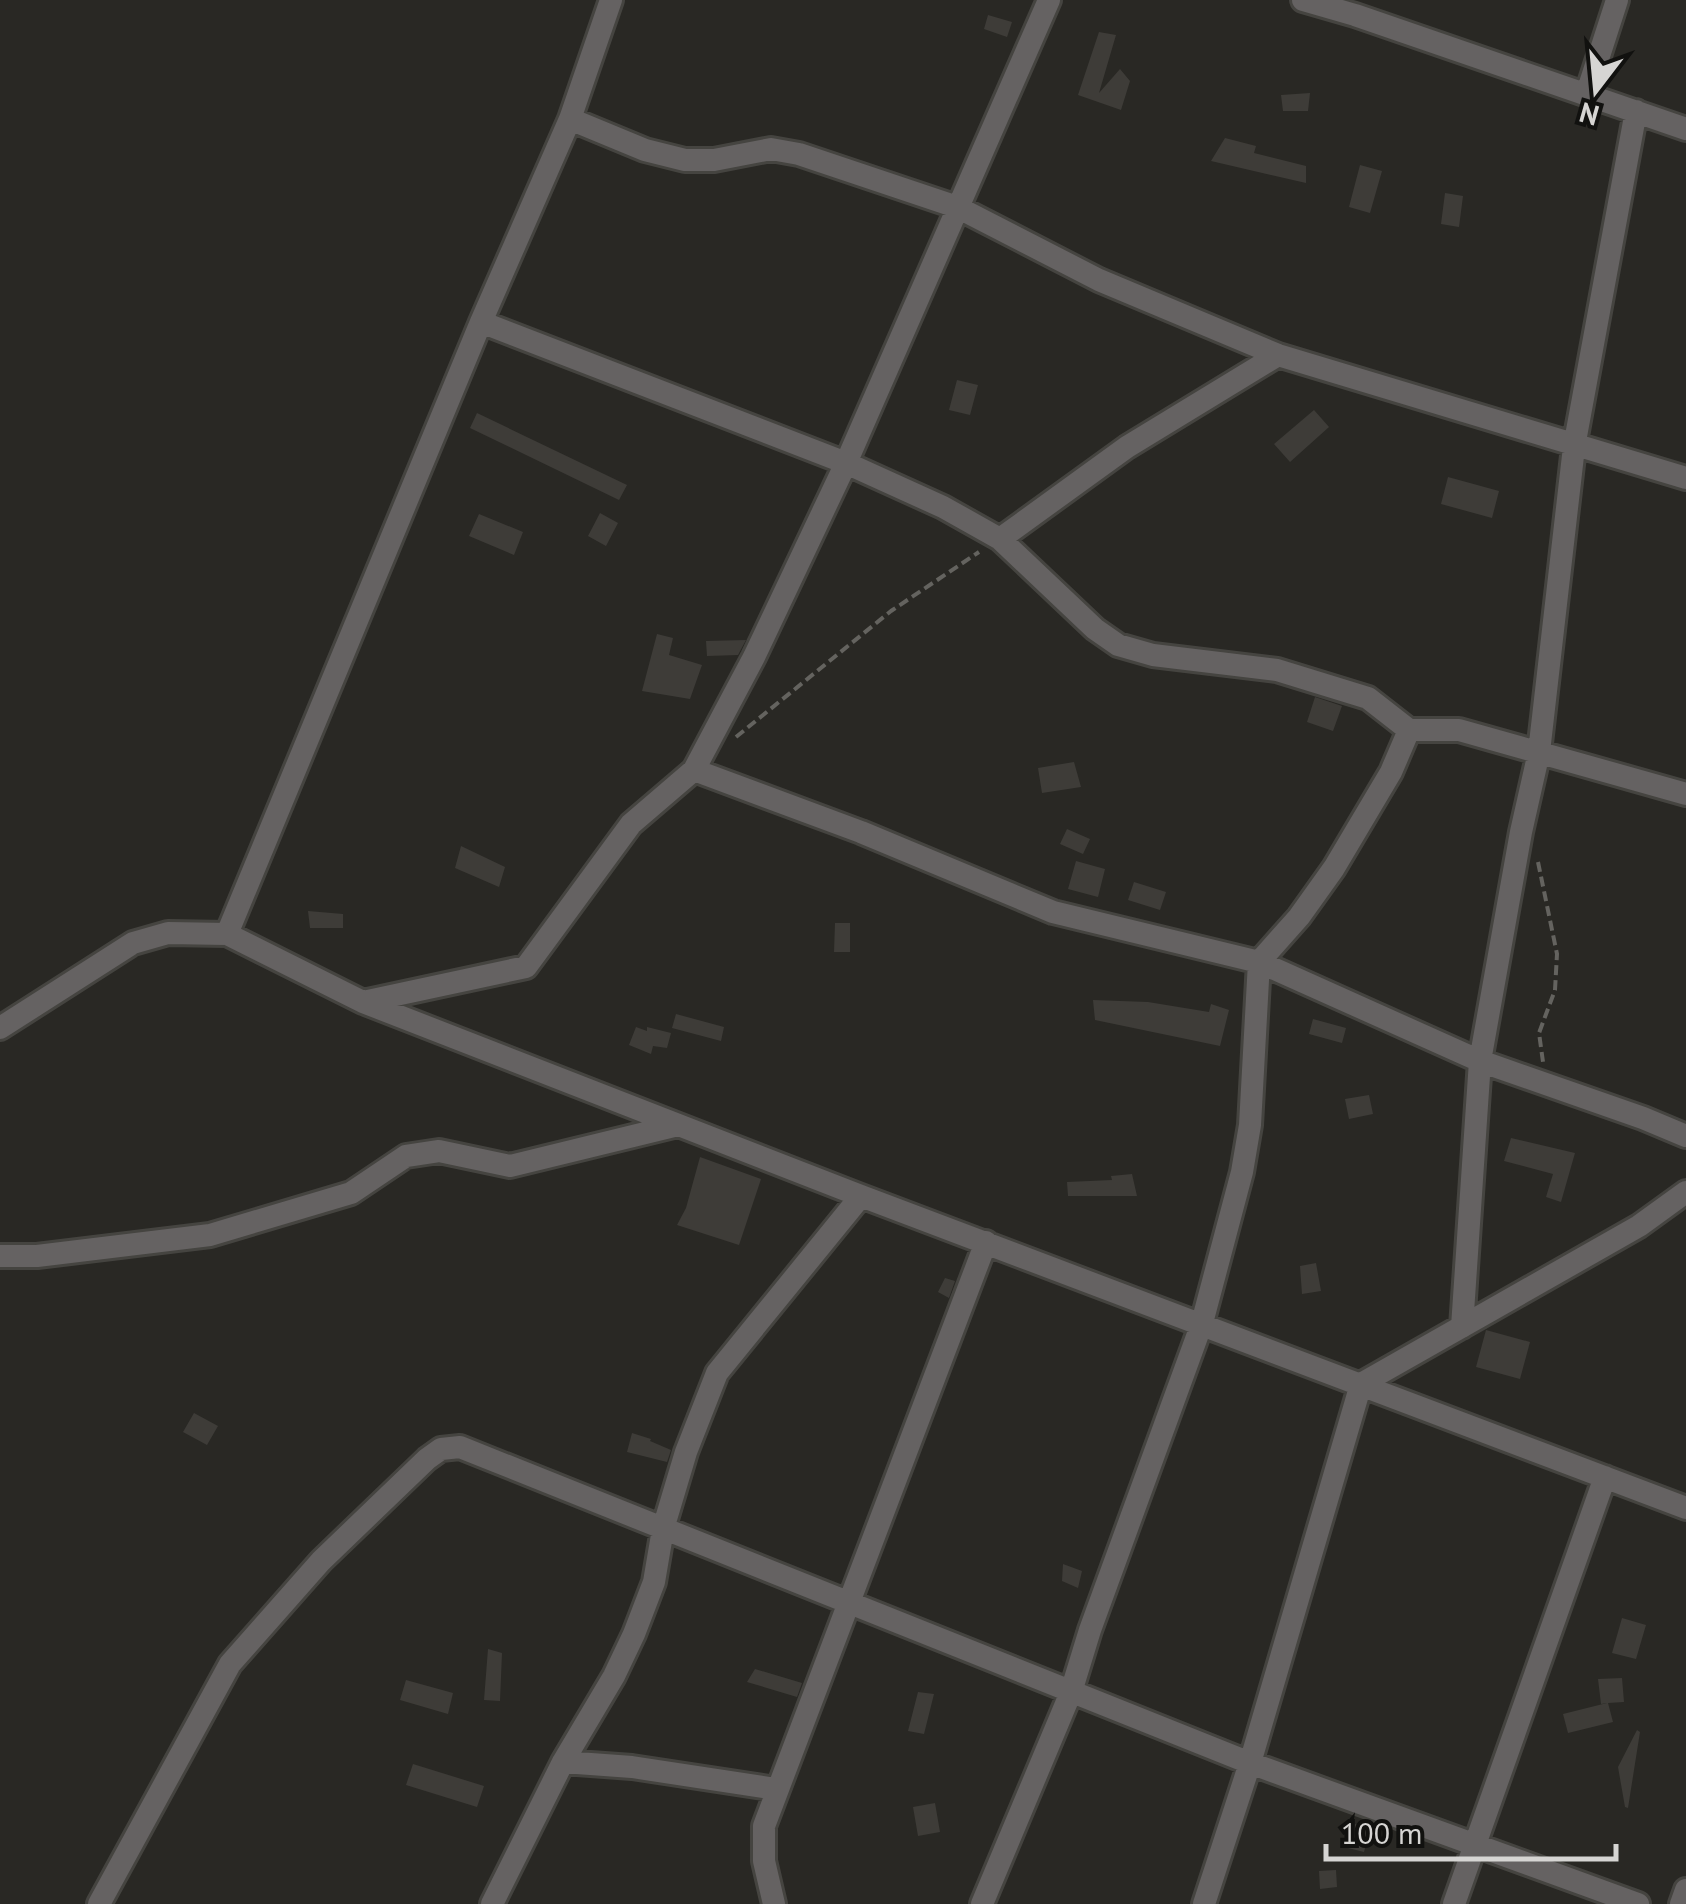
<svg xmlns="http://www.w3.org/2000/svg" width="1686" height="1904" font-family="'PT Sans',sans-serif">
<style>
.building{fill:#3e3c38}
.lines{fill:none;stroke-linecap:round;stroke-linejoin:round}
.minor-casing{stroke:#454440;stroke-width:28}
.path{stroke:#64635f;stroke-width:4;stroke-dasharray:10 5;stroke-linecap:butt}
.minor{stroke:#656262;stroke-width:22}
</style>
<rect width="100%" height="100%" fill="#292824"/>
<path class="building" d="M988 15 1012 22 1007 37 984 29Z
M1099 32 1116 35 1099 93 1120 69 1130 81 1121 110 1078 95Z
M1310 93 1308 111H1283L1281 95Z
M1225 138 1256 146 1254 153 1306 166V183L1211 161Z
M1360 165 1382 171 1370 213 1349 207Z
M1445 193 1463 196 1459 227 1441 224Z
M957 380 978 385 970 415 949 410Z
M1314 410 1329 427 1290 462 1274 444Z
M477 413 627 485 619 500 470 428Z
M1448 477 1499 491 1492 518 1441 504Z
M600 513 618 523 606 546 588 536Z
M479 514 523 532 514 555 469 536Z
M657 634 673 638 669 655 702 665 690 699 642 691Z
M746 640 738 655 707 656 706 641Z
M1315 697 1342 706 1333 731 1307 722Z
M1074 762 1081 787 1042 793 1038 768Z
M1067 829 1090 839 1083 854 1060 844Z
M461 846 505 867 499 887 455 868Z
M1076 861 1105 869 1098 897 1068 889Z
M1134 882 1166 892 1160 910 1128 900Z
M308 911 343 914V928H310Z
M835 923H850V952H834Z
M1093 1000 1148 1002 1209 1012 1211 1004 1229 1010 1220 1046 1095 1020Z
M676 1014 724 1027 721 1041 672 1028Z
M1313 1019 1346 1028 1342 1043 1309 1034Z
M636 1027 647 1031V1027L671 1033 667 1048 653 1046 651 1054 629 1045Z
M1369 1095 1373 1114 1349 1119 1345 1099Z
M1511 1138 1575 1153 1561 1202 1546 1197 1553 1174 1504 1161Z
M700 1157 761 1179 739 1245 677 1225 686 1208Z
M1132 1174 1137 1196H1068L1067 1182 1112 1180 1111 1176Z
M1316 1263 1321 1291 1302 1294 1300 1266Z
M945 1278 955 1281 949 1298 938 1292Z
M1486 1330 1530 1342 1520 1379 1476 1367Z
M194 1413 218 1426 207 1445 183 1432Z
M632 1433 651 1439 650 1441 671 1450 667 1462 627 1452Z
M1063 1564 1082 1571 1078 1588 1062 1581Z
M1622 1618 1646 1625 1636 1659 1612 1653Z
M488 1649 502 1653 500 1701 484 1700Z
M755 1669 802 1683 797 1697 747 1682Z
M1622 1678 1624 1702 1608 1703 1613 1722 1568 1733 1563 1714 1607 1703 1601 1704 1598 1679Z
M406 1680 453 1693 448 1714 400 1700Z
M918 1692 934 1694 924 1734 908 1731Z
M1637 1730 1640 1732 1628 1808 1625 1807 1618 1767Z
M413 1764 484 1786 477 1807 406 1785Z
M935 1803 940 1832 918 1836 913 1807Z
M1355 1824 1370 1828 1364 1852 1348 1848Z
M1336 1870 1337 1887 1320 1889 1319 1871Z"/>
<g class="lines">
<g class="minor-casing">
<path id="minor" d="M1303 0 1355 15 1686 129
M1587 93 1617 0
M570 119 645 150 685 160H714L771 149 799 154 957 207 1099 280 1278 355 1686 478
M481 322 846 463 943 507 1000 539 1095 629 1118 645 1153 655 1277 670 1368 698 1409 730H1459L1686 794
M1000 539 1127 447 1278 355
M694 770 861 832 1053 912 1259 962 1480 1061 1643 1118 1686 1136
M227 934 481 322 570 119 611 0
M363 1002 526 967 631 824 694 770 754 657 846 463 1049 0
M0 1028 133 943 168 933 227 934 363 1002 861 1196 1686 1508
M0 1256H37L210 1235 351 1193 406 1156 439 1151 510 1166 678 1125
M1462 1327 1480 1061 1521 832 1539 752 1574 447 1636 111
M563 1762 632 1767 776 1789
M99 1904 230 1664 321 1561 427 1459 441 1449 460 1447 1250 1763 1638 1904
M492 1904 563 1762 614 1676 634 1634 654 1582 663 1529 686 1452 717 1373 861 1196
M774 1904 764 1861V1826L986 1242
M982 1904 1071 1692 1090 1630 1202 1323 1242 1172 1250 1125 1259 962 1299 917 1334 868 1391 772 1409 730
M1204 1904 1250 1763 1361 1384 1639 1226 1686 1192
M1454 1904 1605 1477
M1681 1904 1686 1890"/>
</g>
<path class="path" d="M736 737 891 611 979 552
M1538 862 1557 954 1555 990 1539 1033 1543 1062"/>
<use href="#minor" class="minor"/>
</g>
<g transform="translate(1596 90) rotate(196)" stroke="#11110f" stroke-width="8" paint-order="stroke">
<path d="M0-8L18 38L0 25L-18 38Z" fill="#d6d5d3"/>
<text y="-15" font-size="28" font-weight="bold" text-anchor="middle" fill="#d6d5d3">N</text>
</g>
<path d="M1326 1844v15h290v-15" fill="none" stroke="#d6d5d3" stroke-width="5"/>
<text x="1341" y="1844" font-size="30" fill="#d6d5d3" stroke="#11110f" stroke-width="8" paint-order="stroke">100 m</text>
</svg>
